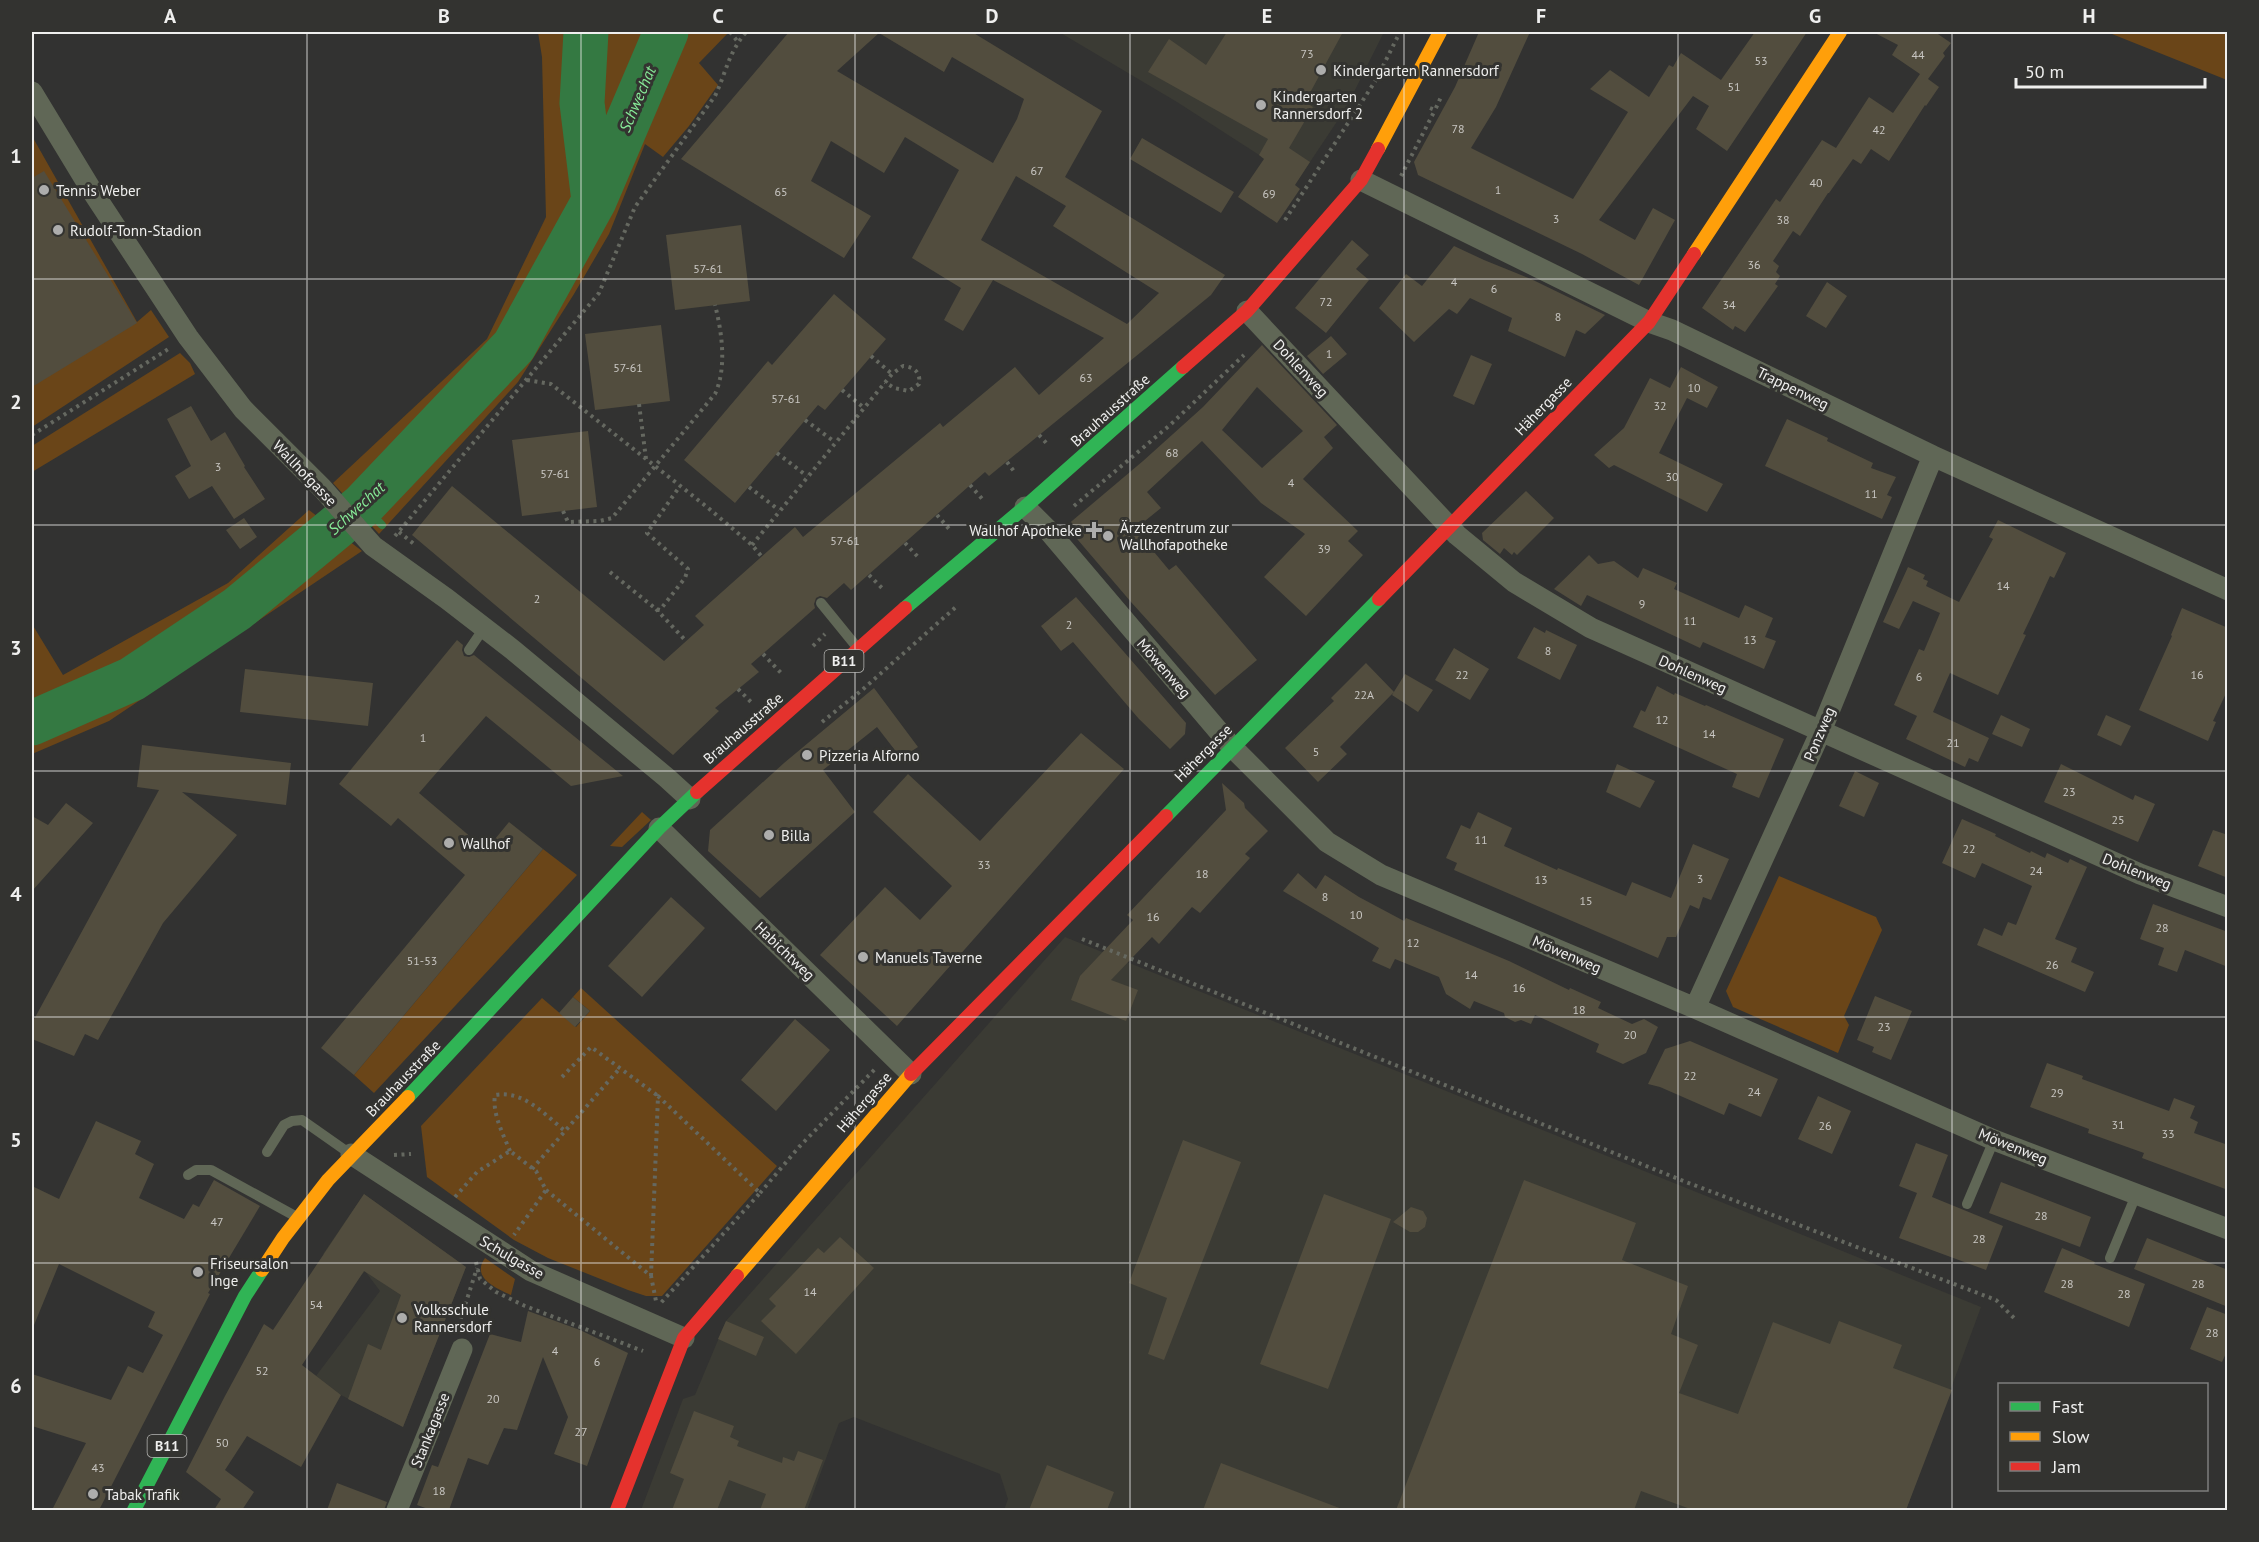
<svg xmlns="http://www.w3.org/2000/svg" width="2259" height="1542" font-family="'PT Sans',sans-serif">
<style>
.built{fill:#3b3b34}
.green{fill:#6a4518}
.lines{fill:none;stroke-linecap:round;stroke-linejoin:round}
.stream{stroke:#347942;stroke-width:8}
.river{stroke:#347942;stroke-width:45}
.building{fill:#524d3e;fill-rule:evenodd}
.path{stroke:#656860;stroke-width:4;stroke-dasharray:3 4.5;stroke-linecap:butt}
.lane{stroke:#606756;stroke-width:10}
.street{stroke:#606756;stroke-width:21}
.fast{stroke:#30b455;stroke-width:14}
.slow{stroke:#ff9f0a;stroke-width:14}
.jam{stroke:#e5322d;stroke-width:14}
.grid{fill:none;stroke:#efefee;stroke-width:1.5;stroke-opacity:0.55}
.poi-dot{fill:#adadac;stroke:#333330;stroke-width:2}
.labels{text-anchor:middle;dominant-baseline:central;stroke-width:6;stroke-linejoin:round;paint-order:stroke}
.number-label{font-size:12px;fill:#c8c6c2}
.shield{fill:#333330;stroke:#b7b7b5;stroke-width:1.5}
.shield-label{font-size:14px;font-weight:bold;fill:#efefee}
.poi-label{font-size:15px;fill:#efefee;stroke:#333330;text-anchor:start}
.street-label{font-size:15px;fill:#efefee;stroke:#333330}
.water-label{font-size:16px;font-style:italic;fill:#87eb98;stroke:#333330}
.neatline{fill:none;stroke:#efefee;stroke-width:2}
.grid-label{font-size:20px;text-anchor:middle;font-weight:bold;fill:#efefee}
</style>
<rect width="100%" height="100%" fill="#323231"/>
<path class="built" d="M1059 32H1384L1346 108 1298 180 1177 102Z
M1065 937 1981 1307 1906 1510H1004L1008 1499 1000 1474 854 1417 839 1423 807 1510H641L683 1399 695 1395 726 1321Z
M364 1194 466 1267 403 1427 341 1395 316 1376 380 1291 365 1271 359 1278 323 1254Z"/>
<path class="green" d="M538 32H729L699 63 718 85 689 126 663 157 645 144 609 234 574 294 518 382 379 534 333 483 487 339 546 217 542 57Z
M2107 32H2227V80Z
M32 136 137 322 151 310 169 337 32 427Z
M180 353 190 363 195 374 32 472V446Z
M309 510 362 551 109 721 32 754V624L63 675 228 583Z
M642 812 651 820 622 847 610 846Z
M543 849 577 875 374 1093 354 1075Z
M1779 876 1876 917 1882 930 1844 1016 1849 1025 1838 1053 1733 1007 1726 991Z
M581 988 777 1166 662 1296H646L628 1290 548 1258 514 1240 427 1177 421 1126 542 998 576 1027 590 1011 573 997Z
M485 1258 515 1279 511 1295C495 1288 471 1277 485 1258Z"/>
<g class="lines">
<path class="stream" d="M363 505 382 525"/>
<path class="river" d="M586 32 582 103 594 201
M32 723 132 679 237 609 363 505 514 346 594 201 666 32"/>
</g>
<path class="building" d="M789 32H972L1102 111 1065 177 1225 275 1211 295 989 476 985 472 851 590 844 583 827 598 820 596 816 598 814 604 815 608 751 664 759 672 715 708 719 711 673 755 412 535 452 486 664 661 704 625 695 616 795 527 803 537 940 423 943 427 1015 367 1039 395 1104 338 993 280 963 331 944 320 961 288 912 258 959 170 905 137 884 173 831 141 811 181 871 216 844 258 681 159ZM879 33 944 72 952 57 1024 99 1017 119 993 163 837 71ZM1016 176 1066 206 1053 226 1159 293 1127 324 981 240Z
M1227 32H1343L1305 102 1313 107 1289 148 1310 162 1295 185 1300 189 1277 223 1238 197 1264 159 1259 155 1268 139 1148 72 1169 39 1206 65Z
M1479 32H1530L1496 107 1471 148 1573 199 1628 112 1590 89 1610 70 1649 97 1669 65 1673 67 1681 53 1721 80 1755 32H1807L1727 151 1696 129 1709 106 1693 96 1599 220 1635 240 1653 208 1675 220 1639 285 1582 254 1418 175 1414 162 1455 87Z
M1873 32H1935L1951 43 1943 53 1945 56 1928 79 1939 87 1926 106 1925 105 1889 161 1871 149 1861 164 1853 159 1829 193H1828L1800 236 1793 231 1773 261 1779 266 1776 272 1780 276 1775 284 1778 286 1745 332 1735 326 1733 330 1702 308 1776 199 1780 202 1822 140 1836 148 1869 97 1893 113 1920 74 1892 55 1898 45Z
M1142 138 1234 192 1221 213 1130 159Z
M44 171 137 323 32 387V178Z
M741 225 750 301 675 310 666 235Z
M1352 240 1369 255 1356 269 1369 280 1326 333 1295 308Z
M1454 246 1484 260 1531 279 1605 315 1585 334 1576 330 1565 357 1508 331 1512 318 1470 298 1457 314 1449 309 1414 342 1379 308 1406 274 1422 286Z
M1827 282 1847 296 1826 328 1806 316Z
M834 294 886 339 825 410 818 405 735 503 684 460 768 361 772 365Z
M661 325 670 401 595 410 585 334Z
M1331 336 1347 354 1323 374 1307 356Z
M1262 345 1337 425 1324 437 1333 448 1303 479 1358 531 1348 541 1363 555 1306 616 1264 577 1305 534 1261 503 1202 441 1147 492 1161 508 1135 529 1169 570 1176 565 1257 660 1215 695 1131 602 1066 526 1143 461 1203 407ZM1257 387 1303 431 1262 468 1222 430Z
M1471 355 1492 364 1474 405 1453 396Z
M1681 367 1718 387 1707 408 1687 398 1659 453 1723 484 1707 512 1614 465 1609 468 1594 455 1624 428 1650 378 1670 388Z
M191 406 211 441 225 432 245 466 244 467 265 499 234 519 212 486 189 499 175 476 191 466 167 419Z
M1787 419 1828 438 1827 441 1873 463 1871 468 1896 477 1887 495 1892 497 1882 519 1765 466Z
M588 431 597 507 522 516 512 440Z
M1526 491 1554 518 1517 555 1514 552 1512 555 1504 548 1500 554 1483 540 1482 533Z
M244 518 257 537 240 549 226 530Z
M1998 520 2066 553 2054 578 2050 576 2034 611 2023 634 2026 635 1998 695 1950 673 1933 712 1989 738 1978 762 1969 758 1965 767 1906 739 1917 716 1894 705 1919 649 1924 651 1940 613 1913 601 1899 629 1883 622 1908 567 1925 575 1923 579 1928 581 1926 586 1959 602 1993 539 1989 537Z
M1589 555 1598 564 1614 561 1638 578 1643 568 1677 583 1674 589 1739 618 1745 605 1773 618 1765 637 1776 641 1764 669 1703 642 1700 648 1587 595 1581 606 1554 589Z
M1076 597 1186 723 1185 734 1170 749 1139 719 1073 642 1061 651 1041 626Z
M2182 608 2228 628V689L2213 721 2216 722 2208 741 2139 710 2172 636 2171 635Z
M1534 627 1545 633 1546 630 1577 645 1560 680 1517 658Z
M457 640 463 645 462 650 464 656 469 657 474 655 623 776 571 786 486 716 419 793 486 850 509 822 543 849 354 1075 321 1048 465 875 398 818 391 826 339 784Z
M1454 648 1489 669 1470 700 1435 680Z
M1366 663 1394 692 1340 747 1347 754 1318 782 1285 748 1334 701 1331 698Z
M245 669 373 683 368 726 240 712Z
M1405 674 1433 690 1418 712 1392 695Z
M1657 686 1674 695 1675 693 1705 706 1706 705 1784 739 1759 798 1732 787 1737 774 1633 727 1641 710 1645 712Z
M874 688 918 747 901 758 877 727 823 770 855 812 760 898 708 851 710 830 784 763Z
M2001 715 2030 729 2022 747 1992 734Z
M2106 715 2131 726 2121 746 2097 735Z
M1081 733 1124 769 897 1026 820 955 885 887 920 920 952 886 873 812 908 774 980 841Z
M142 745 291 763 286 805 182 792 237 835 163 923 98 1040 85 1034 74 1056 32 1039V1023L159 790 137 787Z
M1617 764 1655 781 1640 808 1606 792Z
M2061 764 2133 800 2135 795 2155 804 2138 842 2044 802Z
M1855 771 1879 783 1864 817 1839 806Z
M1222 783 1244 803 1245 808 1268 831 1245 854 1250 858 1200 913 1192 907 1159 944 1152 937 1111 980 1138 990 1126 1021 1071 1000 1080 976 1133 920 1127 915 1226 810Z
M66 803 93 823 32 891V816L48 825Z
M1478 812 1512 828 1504 846 1557 870 1558 868 1626 896 1632 882 1671 898 1693 844 1729 859 1711 900 1703 897 1699 909 1690 905 1676 937H1667L1658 958 1454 870 1457 863 1446 858 1461 825 1470 829Z
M1962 819 1996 834 1995 836 2030 853 2031 851 2045 858 2047 853 2068 863 2070 859 2087 867 2055 939 2077 948 2071 962 2094 972 2085 992 1977 945 1984 928 2002 936 2008 922 2016 925 2032 886 1982 863 1975 878 1942 863Z
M2213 830 2228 835V878L2198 866Z
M1298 873 1316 889 1325 875 1359 897 1404 921 1406 918 1509 961 1569 990 1570 988 1601 1002 1598 1008 1632 1024 1644 1019 1658 1027 1646 1053 1623 1064 1596 1052 1599 1044 1535 1015 1531 1024 1521 1020 1515 1022 1505 1017 1504 1013 1474 1001 1470 1009 1446 994 1439 977 1395 959 1390 969 1372 961 1379 948 1283 891Z
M671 897 705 928 642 997 608 966Z
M2153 904 2228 932V967L2185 950 2177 972 2158 965 2164 948 2140 939Z
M1875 996 1912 1011 1891 1060 1872 1052 1874 1047 1857 1040Z
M573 997 590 1011 575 1027 559 1013Z
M795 1019 830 1050 776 1111 741 1080Z
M1690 1041 1778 1079 1761 1117 1729 1103 1724 1115 1660 1087 1648 1084 1665 1049Z
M2047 1063 2083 1076 2082 1079 2169 1111 2174 1098 2195 1106 2190 1118 2198 1122 2194 1133 2228 1145V1190L2142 1158 2144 1153 2088 1133 2089 1129 2030 1107Z
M1818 1096 1851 1111 1832 1154 1798 1139Z
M96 1121 141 1141 135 1154 154 1164 139 1198 184 1219 193 1204 199 1207 214 1180 260 1206 208 1293 210 1294 99 1510H52L86 1443 32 1426V1374L111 1400 128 1366 143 1373 163 1335 148 1327 155 1312 59 1264 32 1330V1186L59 1199Z
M1183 1140 1241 1162 1164 1360 1148 1354 1167 1298 1129 1283Z
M1916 1143 1948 1155 1932 1197 2003 1226 1986 1270 1899 1238 1917 1193 1899 1186Z
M1524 1180 1636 1223 1622 1260 1688 1286 1671 1334 1698 1345 1679 1393 1738 1414 1773 1322 1830 1344 1839 1321 1902 1345 1893 1368 1952 1390 1906 1510H1693L1641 1491 1634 1510H1396Z
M2001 1182 2091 1217 2080 1247 1989 1213Z
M364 1194 466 1267 403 1427 348 1399 368 1344 381 1350 401 1295 364 1271 302 1365 341 1395 301 1467 247 1436 225 1470 254 1492 242 1510H214L221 1499 186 1472 225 1396 264 1324 273 1330Z
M1324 1194 1391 1219 1328 1389 1260 1364Z
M1411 1207 1423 1211 1427 1218 1425 1227 1418 1232H1410L1393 1222Z
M840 1237 874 1268 796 1354 761 1321 776 1306 769 1299 818 1248 824 1253Z
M2147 1238 2228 1270V1307L2134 1269Z
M2062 1248 2095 1262 2094 1264 2145 1284 2129 1327 2044 1292Z
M2207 1307 2228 1315V1349L2222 1362 2190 1349Z
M528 1311 580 1330 628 1353 587 1466 554 1454 568 1417 543 1357 517 1430 504 1428 488 1465 468 1458 449 1510H431L417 1505 432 1465 438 1467 490 1334 521 1342Z
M726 1321 764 1337 756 1356 718 1339Z
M694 1411 734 1426 730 1437 739 1441 737 1446 782 1463 783 1457 794 1461 798 1451 823 1460 804 1510H760L766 1494 729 1480 717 1510H672L684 1479 670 1473Z
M1221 1463 1342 1509 1341 1510H1203Z
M1047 1465 1114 1492 1107 1510H1029Z
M337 1483 387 1502 384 1510H327Z"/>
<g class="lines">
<path class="path" d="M730 32 738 42
M1376 80 1400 32
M1430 108 1435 110 1441 97
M1401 176 1435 110
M1285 220 1376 80 1381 82
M871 356 892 374
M527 380 551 384 707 507 752 545 762 557
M842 390 863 407
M639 404 646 459
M805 420 835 442
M32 435 170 348
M1039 435 1049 446
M777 453 807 476
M1007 462 1016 474
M970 485 984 501
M749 487 779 510
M1074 506 1170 425 1244 355
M563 511 568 522 600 521 612 518 715 394C727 368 722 332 715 305
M937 515 950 530
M399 532 414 544
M395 536 599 293 635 207 715 96C727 70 728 54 746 32
M905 543 918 557
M752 545 892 374 903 366C914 367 921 372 919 384L909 391 894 388 885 382
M610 572 656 609 660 610 685 578 688 569 647 533 680 486
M869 575 882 588
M656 609 686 641
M813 646 825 634
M763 654 782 674
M738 689 751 702
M822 722 862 690 957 606
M1082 939 1686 1182 1996 1300 2014 1318
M562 1077 591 1047 658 1096
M510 1151C503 1134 492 1113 495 1095 524 1090 545 1115 565 1131
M394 1155 411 1154
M532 1169 620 1068
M546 1190 651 1276 656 1301
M760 1193 799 1147 876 1068
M455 1197 477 1172 510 1151 536 1171 546 1190 514 1235
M476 1262 480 1279 496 1292 525 1306 643 1351
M651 1276 658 1096 760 1193 659 1305
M461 1326 460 1321 477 1268"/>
<path class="lane" d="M821 603 856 646
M469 650 484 628
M267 1152 284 1125 292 1121 302 1120 349 1153
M188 1175 196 1170H211L295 1216
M1967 1204 1994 1140
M2110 1258 2136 1195"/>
<path class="street" d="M32 92 92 191 188 337 243 409 322 488 373 546 447 599 513 650 667 778 690 799
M1361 180 1649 322 1672 330 1933 456 2228 590
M1247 311 1457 535 1514 582 1591 628 2140 874 2228 907
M1025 507 1047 529 1232 747 1327 842 1381 875 1695 1008 1994 1140 2228 1229
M659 828 911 1074
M1695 1008 1821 731 1933 456
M351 1154 531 1271 684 1338
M397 1510 462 1349"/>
<path class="fast" d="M905 608 1025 507 1183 367
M1166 816 1379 599
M408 1097 659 828 697 792
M134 1510 245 1296 262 1270"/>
<path class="slow" d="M1378 149 1440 32
M1694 254 1840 32
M262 1270 283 1238 328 1180 408 1097
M737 1276 911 1074"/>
<path class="jam" d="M1183 367 1247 311 1361 180 1378 149
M1379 599 1649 322 1694 254
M697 792 905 608
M911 1074 1166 816
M617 1510 684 1338 737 1276"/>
</g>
<path class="grid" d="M307 32V1510M581 32V1510M855 32V1510M1130 32V1510M1404 32V1510M1678 32V1510M1952 32V1510M32 279H2228M32 525H2228M32 771H2228M32 1017H2228M32 1263H2228"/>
<g class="poi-dot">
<circle cx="1321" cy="70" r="6"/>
<circle cx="1261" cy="105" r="6"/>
<circle cx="44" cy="190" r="6"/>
<circle cx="58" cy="230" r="6"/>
<path d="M1091 521h6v6h6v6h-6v6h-6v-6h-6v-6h6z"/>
<circle cx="1108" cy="536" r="6"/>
<circle cx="807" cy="755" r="6"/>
<circle cx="769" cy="835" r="6"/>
<circle cx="449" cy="843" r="6"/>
<circle cx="863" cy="957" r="6"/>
<circle cx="198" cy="1272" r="6"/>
<circle cx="402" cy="1318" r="6"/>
<circle cx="93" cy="1494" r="6"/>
</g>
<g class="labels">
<g class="number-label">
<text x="1307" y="53">73</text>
<text x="1918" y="54">44</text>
<text x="1761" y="60">53</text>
<text x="1734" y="86">51</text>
<text x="1458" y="128">78</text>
<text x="1879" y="129">42</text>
<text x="1037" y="170">67</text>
<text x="1816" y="182">40</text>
<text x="1498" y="189">1</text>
<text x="781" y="191">65</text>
<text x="1269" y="193">69</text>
<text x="1556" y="218">3</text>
<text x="1783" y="219">38</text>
<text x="1754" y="264">36</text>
<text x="708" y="268">57-61</text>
<text x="1454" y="281">4</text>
<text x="1494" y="288">6</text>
<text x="1326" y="301">72</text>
<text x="1729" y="304">34</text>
<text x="1558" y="316">8</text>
<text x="1329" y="353">1</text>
<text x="628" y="367">57-61</text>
<text x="1086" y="377">63</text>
<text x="1694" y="387">10</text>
<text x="786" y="398">57-61</text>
<text x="1660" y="405">32</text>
<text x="1172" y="452">68</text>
<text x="218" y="466">3</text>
<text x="555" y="473">57-61</text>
<text x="1672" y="476">30</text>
<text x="1291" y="482">4</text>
<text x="1871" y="493">11</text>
<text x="845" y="540">57-61</text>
<text x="1324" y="548">39</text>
<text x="2003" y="585">14</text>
<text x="537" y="598">2</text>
<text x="1642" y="603">9</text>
<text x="1690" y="620">11</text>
<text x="1069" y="624">2</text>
<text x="1750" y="639">13</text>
<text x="1548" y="650">8</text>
<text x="1462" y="674">22</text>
<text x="2197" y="674">16</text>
<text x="1919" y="676">6</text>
<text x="1364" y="694">22A</text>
<text x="1662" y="719">12</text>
<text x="1709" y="733">14</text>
<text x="423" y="737">1</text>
<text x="1953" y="742">21</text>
<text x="1316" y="751">5</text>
<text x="2069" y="791">23</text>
<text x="2118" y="819">25</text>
<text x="1481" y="839">11</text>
<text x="1969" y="848">22</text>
<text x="984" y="864">33</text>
<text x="2036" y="870">24</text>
<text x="1202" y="873">18</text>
<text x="1700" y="878">3</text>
<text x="1541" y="879">13</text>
<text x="1325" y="896">8</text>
<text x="1586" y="900">15</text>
<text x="1356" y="914">10</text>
<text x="1153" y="916">16</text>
<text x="2162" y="927">28</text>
<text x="1413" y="942">12</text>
<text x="422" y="960">51-53</text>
<text x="2052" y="964">26</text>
<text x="1471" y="974">14</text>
<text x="1519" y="987">16</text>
<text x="1579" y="1009">18</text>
<text x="1884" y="1026">23</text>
<text x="1630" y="1034">20</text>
<text x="1690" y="1075">22</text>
<text x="1754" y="1091">24</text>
<text x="2057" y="1092">29</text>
<text x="2118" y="1124">31</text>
<text x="1825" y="1125">26</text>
<text x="2168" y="1133">33</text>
<text x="2041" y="1215">28</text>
<text x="217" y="1221">47</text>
<text x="1979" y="1238">28</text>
<text x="2067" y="1283">28</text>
<text x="2198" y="1283">28</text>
<text x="810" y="1291">14</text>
<text x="2124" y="1293">28</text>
<text x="316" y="1304">54</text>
<text x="2212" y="1332">28</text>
<text x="555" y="1350">4</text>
<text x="597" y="1361">6</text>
<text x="262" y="1370">52</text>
<text x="493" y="1398">20</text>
<text x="581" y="1431">27</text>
<text x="222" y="1442">50</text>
<text x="98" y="1467">43</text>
<text x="439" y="1490">18</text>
</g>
<g class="shield">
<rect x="824.5" y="650" width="39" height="22" rx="4.5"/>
<rect x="147.5" y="1435" width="39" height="22" rx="4.5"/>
</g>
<g class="shield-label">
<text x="844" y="661">B11</text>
<text x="167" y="1446">B11</text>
</g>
<g class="poi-label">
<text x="1333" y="70">Kindergarten Rannersdorf</text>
<text x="1273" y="96">Kindergarten<tspan x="1273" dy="17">Rannersdorf 2</tspan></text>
<text x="56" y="190">Tennis Weber</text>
<text x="70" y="230">Rudolf-Tonn-Stadion</text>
<text x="1120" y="527">Ärztezentrum zur<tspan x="1120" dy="17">Wallhofapotheke</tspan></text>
<text x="1082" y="530" text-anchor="end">Wallhof Apotheke</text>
<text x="819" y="755">Pizzeria Alforno</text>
<text x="781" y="835">Billa</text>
<text x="461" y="843">Wallhof</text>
<text x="875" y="957">Manuels Taverne</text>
<text x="210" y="1263">Friseursalon<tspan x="210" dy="17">Inge</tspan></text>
<text x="414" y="1309">Volksschule<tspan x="414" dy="17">Rannersdorf</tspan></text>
<text x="105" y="1494">Tabak Trafik</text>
</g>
<g class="street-label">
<text transform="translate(1301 368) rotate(47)">Dohlenweg</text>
<text transform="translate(1793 388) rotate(26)">Trappenweg</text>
<text transform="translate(1543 406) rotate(-46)">Hähergasse</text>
<text transform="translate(1110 410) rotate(-42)">Brauhausstraße</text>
<text transform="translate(305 473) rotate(46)">Wallhofgasse</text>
<text transform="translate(1164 668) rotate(49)">Möwenweg</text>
<text transform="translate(1693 674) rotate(24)">Dohlenweg</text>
<text transform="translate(743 728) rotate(-41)">Brauhausstraße</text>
<text transform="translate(1819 734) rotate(-67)">Ponzweg</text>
<text transform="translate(1203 753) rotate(-45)">Hähergasse</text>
<text transform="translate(2137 871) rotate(22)">Dohlenweg</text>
<text transform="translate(785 951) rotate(44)">Habichtweg</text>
<text transform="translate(1567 954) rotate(23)">Möwenweg</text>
<text transform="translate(403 1078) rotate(-46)">Brauhausstraße</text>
<text transform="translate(864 1102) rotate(-49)">Hähergasse</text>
<text transform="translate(2013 1146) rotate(22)">Möwenweg</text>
<text transform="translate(512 1257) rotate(30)">Schulgasse</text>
<text transform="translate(430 1430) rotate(-68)">Stankagasse</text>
</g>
<g class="water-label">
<text transform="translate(637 99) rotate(-67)">Schwechat</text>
<text transform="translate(356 508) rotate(-42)">Schwechat</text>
</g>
</g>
<rect width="2259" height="1542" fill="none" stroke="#333330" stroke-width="66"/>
<rect x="1998" y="1383" width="210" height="108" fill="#333330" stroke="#7e7e7c" stroke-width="1.5"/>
<rect x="2010" y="1402" width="30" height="9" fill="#30b455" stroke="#7e7e7c" stroke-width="1.5"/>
<text x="2052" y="1413" font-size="18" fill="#efefee">Fast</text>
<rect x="2010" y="1432" width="30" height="9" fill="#ff9f0a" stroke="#7e7e7c" stroke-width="1.5"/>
<text x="2052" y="1443" font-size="18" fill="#efefee">Slow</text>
<rect x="2010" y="1462" width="30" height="9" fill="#e5322d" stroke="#7e7e7c" stroke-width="1.5"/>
<text x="2052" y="1473" font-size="18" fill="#efefee">Jam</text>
<path d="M2016 78v9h189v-9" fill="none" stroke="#efefee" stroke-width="3"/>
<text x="2025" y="78" font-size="18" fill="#efefee" stroke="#333330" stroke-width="4.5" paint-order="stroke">50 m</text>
<rect x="33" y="33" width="2193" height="1476" class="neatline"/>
<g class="grid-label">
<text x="170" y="23">A</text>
<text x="444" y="23">B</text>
<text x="718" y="23">C</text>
<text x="992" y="23">D</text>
<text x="1267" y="23">E</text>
<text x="1541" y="23">F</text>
<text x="1815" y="23">G</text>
<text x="2089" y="23">H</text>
<text x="16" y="163">1</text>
<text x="16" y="409">2</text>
<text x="16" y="655">3</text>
<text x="16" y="901">4</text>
<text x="16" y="1147">5</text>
<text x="16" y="1393">6</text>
</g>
</svg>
